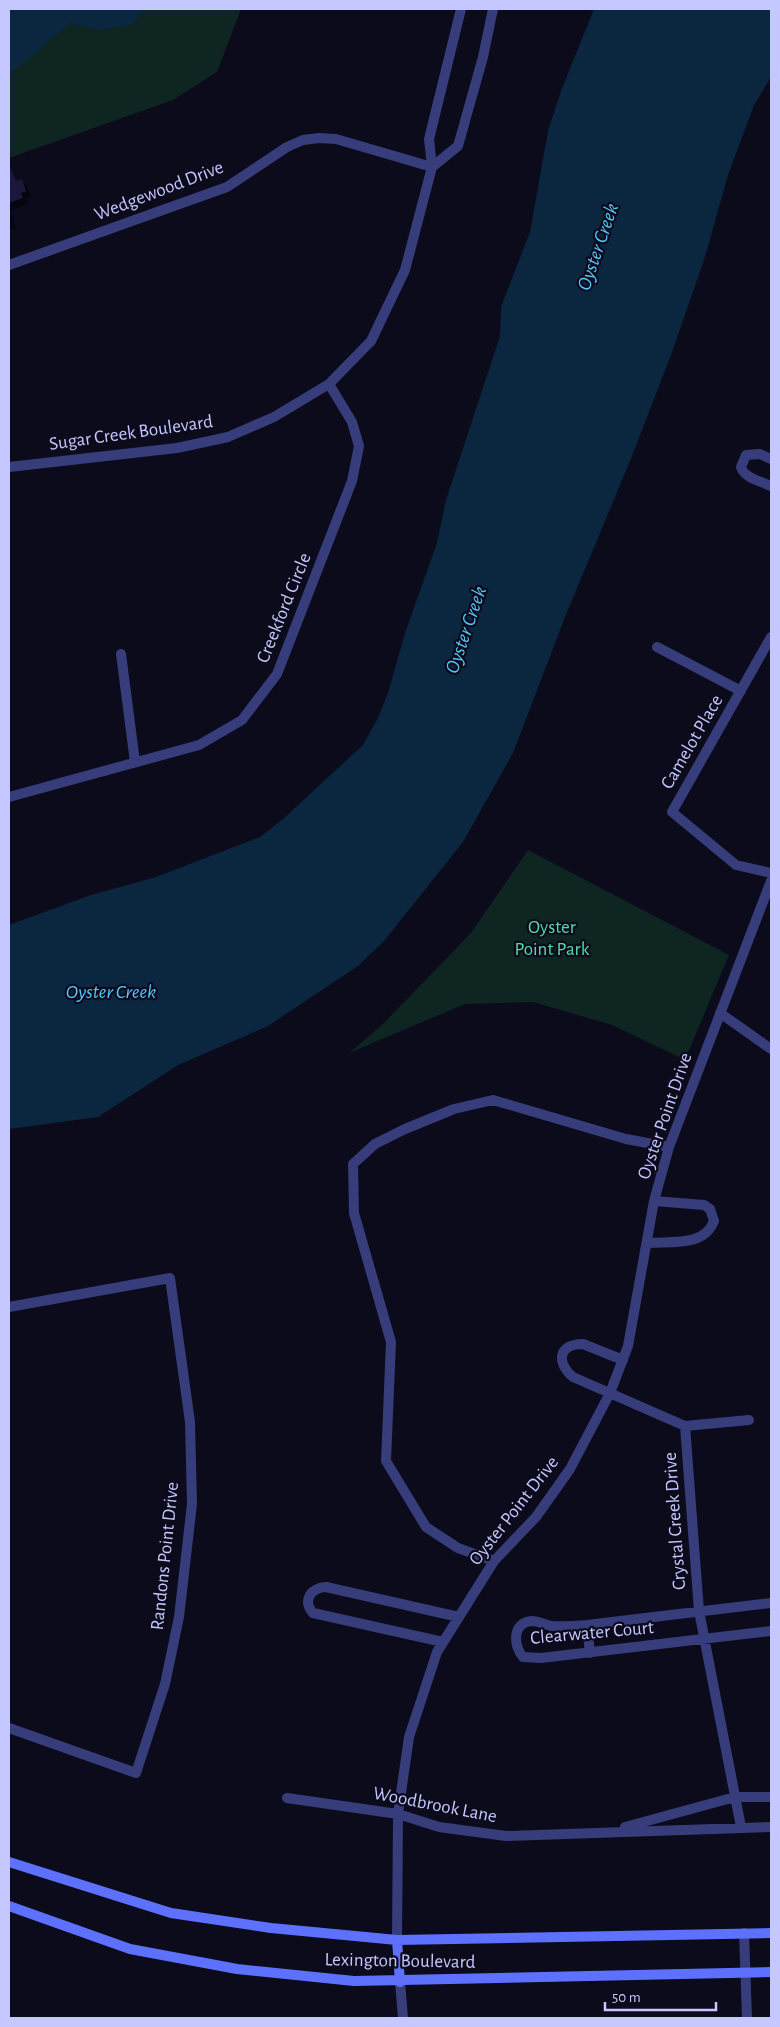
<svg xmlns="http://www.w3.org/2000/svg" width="780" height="2027" font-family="'Alegreya Sans',sans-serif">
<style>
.green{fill:#0e2521}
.water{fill:#0b273f}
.shadow{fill:#0007}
.building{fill:#19173c}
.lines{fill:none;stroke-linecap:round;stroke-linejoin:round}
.minor{stroke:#363d7a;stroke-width:10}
.tertiary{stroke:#363d7a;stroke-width:10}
.secondary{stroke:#5d70fe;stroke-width:10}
.labels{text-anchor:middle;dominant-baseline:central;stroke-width:4.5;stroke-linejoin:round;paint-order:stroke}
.street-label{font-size:19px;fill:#c5c7ff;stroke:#0b0b1b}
.park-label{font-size:19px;fill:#53dda7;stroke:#0b0b1b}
.water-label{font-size:20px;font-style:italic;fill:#54c7fe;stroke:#0b0b1b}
</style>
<rect width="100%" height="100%" fill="#0b0b1b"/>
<path class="green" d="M9 9H241L217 72 173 100 9 158Z
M528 850 729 955 685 1060 612 1025 533 1002 465 1004 349 1053 382 1025 471 933Z"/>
<path class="water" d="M9 9H145L131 25 99 30 70 23 9 75Z
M594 9H771V77L754 105 728 175 705 257 671 355 630 461 565 617 513 753 463 842 384 941 358 966 268 1026 178 1065 98 1117 9 1129V925L91 895 156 877 260 837 283 819 363 745 378 718 388 693 405 633 437 543 446 500 500 336 501 307 530 232 548 131 561 91Z"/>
<path class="shadow" d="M22 181 27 186 31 197 26 199 28 204 10 210 16 228 9 230V185Z"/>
<path class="building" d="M9 164 16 181 22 179 26 191 21 193 23 198 9 203Z"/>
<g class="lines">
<path class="minor" d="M432 167 458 146 483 57 493 9
M9 265 227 187 287 147 303 140 319 138 336 139 432 167
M771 459 760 454 746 455 741 467C744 478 761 481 771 486
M9 467 177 448 228 437 274 417 329 384 371 341 405 270 432 167 429 139 461 9
M771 637 672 812 736 865 771 873
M657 647 741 691
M121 654 135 762
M9 797 199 745 242 720 277 674 352 481 359 446 352 422 329 384
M720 1013 771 1049
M648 1243C672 1241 704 1247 714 1221L710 1209 704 1205 654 1201
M9 1307 170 1278 190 1422 192 1504 179 1617 165 1684 136 1773 9 1728
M623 1360 583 1344C558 1344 556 1363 573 1377L685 1426 749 1420
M685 1426 699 1611 741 1827
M494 1561 458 1548 426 1527 386 1461 391 1342 354 1213 353 1164 375 1144 405 1129 454 1109 493 1100 626 1139 669 1147
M771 1603 587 1625C575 1626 563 1627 552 1626 546 1625 538 1621 532 1621 512 1622 513 1646 523 1657L541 1658 771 1631
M587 1625 590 1653
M443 1642 313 1613C302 1600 311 1588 326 1587L459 1617
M287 1798 398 1814 439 1827 506 1836 771 1827
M625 1827 735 1797H771
M397 1940 398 1814 409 1737 437 1652 494 1561 536 1517 570 1469 610 1393 628 1346 654 1201 669 1147 771 881
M400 1982 403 2018"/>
<path class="tertiary" d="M744 1933 747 2018"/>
<path class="secondary" d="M9 1862 171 1913 271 1928 397 1940 771 1933
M9 1906 130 1949 237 1969 354 1981 771 1972
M397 1940 400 1982"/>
</g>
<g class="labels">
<g class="street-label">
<text transform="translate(159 191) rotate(-21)">Wedgewood Drive</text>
<text transform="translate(131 433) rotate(-8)">Sugar Creek Boulevard</text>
<text transform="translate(284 608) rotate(-68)">Creekford Circle</text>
<text transform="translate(692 742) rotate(-60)">Camelot Place</text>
<text transform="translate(665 1116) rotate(-71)">Oyster Point Drive</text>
<text transform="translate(514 1511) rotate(-52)">Oyster Point Drive</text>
<text transform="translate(675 1521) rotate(-94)">Crystal Creek Drive</text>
<text transform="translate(165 1556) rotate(-84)">Randons Point Drive</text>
<text transform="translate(592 1633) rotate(-5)">Clearwater Court</text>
<text transform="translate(435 1805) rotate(11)">Woodbrook Lane</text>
<text transform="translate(400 1961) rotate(1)">Lexington Boulevard</text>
</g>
<g class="park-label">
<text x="552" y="927">Oyster<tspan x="552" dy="22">Point Park</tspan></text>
</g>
<g class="water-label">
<text transform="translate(598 247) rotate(-71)">Oyster Creek</text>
<text transform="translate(466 630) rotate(-71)">Oyster Creek</text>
<text x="111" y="992">Oyster Creek</text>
</g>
</g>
<rect width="780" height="2027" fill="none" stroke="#c5c7ff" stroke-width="20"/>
<path d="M605 2002v8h111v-8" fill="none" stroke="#c5c7ff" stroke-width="2.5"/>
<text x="612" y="2002" font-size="15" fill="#c5c7ff" stroke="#0b0b1b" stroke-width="4" paint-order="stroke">50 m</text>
</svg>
